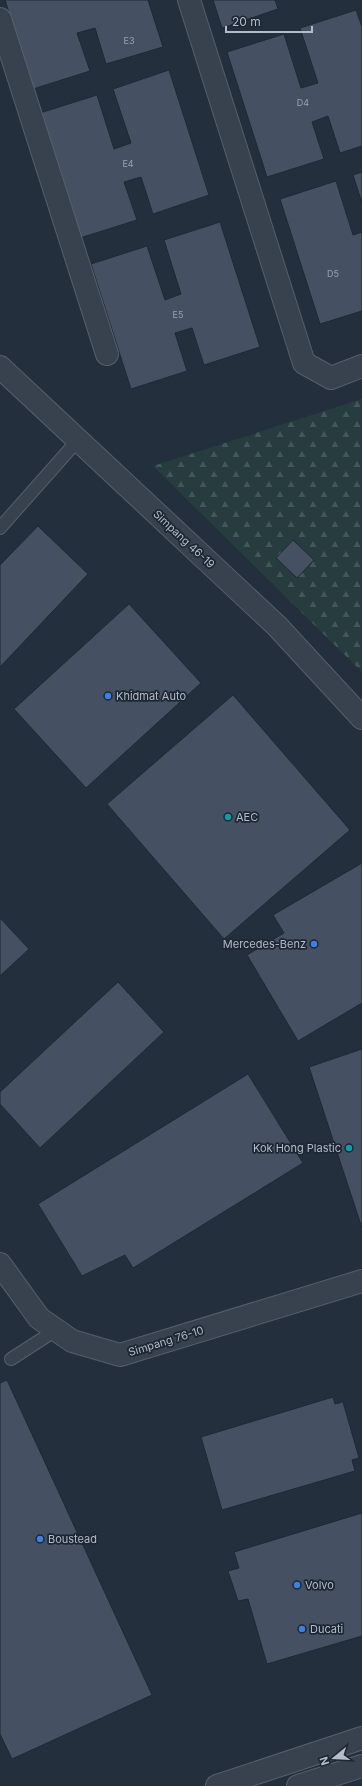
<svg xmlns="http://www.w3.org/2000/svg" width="362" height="1786" font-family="Inter,sans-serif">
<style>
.forest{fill:url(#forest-firs)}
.building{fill:#455162;stroke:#1f2835}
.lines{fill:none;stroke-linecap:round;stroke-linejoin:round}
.service-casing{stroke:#565f6c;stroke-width:14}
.minor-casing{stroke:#565f6c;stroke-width:24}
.tertiary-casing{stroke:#565f6c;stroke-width:24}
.service{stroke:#38414e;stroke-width:12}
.minor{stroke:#38414e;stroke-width:22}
.tertiary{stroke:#38414e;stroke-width:22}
.shop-dot{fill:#3f7fe0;stroke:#1d2633;stroke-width:1.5}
.culture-dot{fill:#0f9aa8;stroke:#1d2633;stroke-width:1.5}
.labels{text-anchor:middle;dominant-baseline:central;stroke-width:3.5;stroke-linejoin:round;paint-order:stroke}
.number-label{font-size:9px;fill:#98a1af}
.street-label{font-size:11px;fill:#b4bcc9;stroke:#1d2633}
.poi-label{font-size:11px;fill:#b4bcc9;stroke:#1d2633;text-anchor:start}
</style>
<defs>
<pattern id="forest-firs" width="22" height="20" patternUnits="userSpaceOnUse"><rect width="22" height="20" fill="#263c3f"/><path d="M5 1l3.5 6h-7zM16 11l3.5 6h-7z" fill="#435659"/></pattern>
</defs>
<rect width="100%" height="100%" fill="#242f3e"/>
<path class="forest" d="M362 399V672L153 466Z"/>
<path class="building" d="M5 0H148L163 47 106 64 95 28 77 33 90 71 33 89Z
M213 0H275L278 9 222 28Z
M356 10 362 27V146L340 153 328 116 312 122 324 159 267 177 227 52 284 34 301 88 318 83 300 28Z
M169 70 209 195 153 214 141 177 124 182 137 220 80 238 40 113 97 95 114 149 131 143 113 89Z
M362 172V203L353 175Z
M336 181 353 235 362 232V311L320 324 280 199Z
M220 222 260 347 204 365 192 328 175 333 187 371 131 389 91 264 147 246 165 300 181 294 164 240Z
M38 526 88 574 0 667V565Z
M293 540 314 560 297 578 276 558Z
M129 604 201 683 86 788 14 709Z
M233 695 350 830 224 939 107 804Z
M362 863V1003L298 1041 247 955 284 933 273 915Z
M0 918 29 949 0 976Z
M118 982 164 1032 40 1148 0 1104V1092Z
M362 1049V1228L309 1067Z
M248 1074 303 1163 133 1268 125 1255 82 1276 38 1204Z
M7 1380 152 1695 12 1759 0 1734V1383Z
M333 1397 335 1404 343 1402 359 1458 352 1460 355 1471 222 1510 201 1437Z
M362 1513V1636L267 1664 248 1599 238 1601 228 1571 239 1568 234 1552Z"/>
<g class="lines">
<g class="service-casing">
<path id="service" d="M0 528 78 440
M11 1359 56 1330"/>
</g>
<g class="minor-casing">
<path id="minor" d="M189 0 304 363 331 378 362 366
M0 19 107 354
M0 1264 39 1318 72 1341 120 1355 362 1281
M217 1786 362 1738
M298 1786 362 1766"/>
</g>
<g class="tertiary-casing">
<path id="tertiary" d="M0 367 277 626 362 718"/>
</g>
<use href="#service" class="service"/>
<use href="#minor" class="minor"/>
<use href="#tertiary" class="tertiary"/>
</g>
<g class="shop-dot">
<circle cx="108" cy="696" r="4"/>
<circle cx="314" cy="944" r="4"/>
<circle cx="40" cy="1539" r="4"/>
<circle cx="297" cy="1585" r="4"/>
<circle cx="302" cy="1629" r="4"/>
</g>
<g class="culture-dot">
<circle cx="228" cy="817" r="4"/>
<circle cx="349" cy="1148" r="4"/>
</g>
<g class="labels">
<g class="number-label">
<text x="129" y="40">E3</text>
<text x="303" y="102">D4</text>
<text x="128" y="163">E4</text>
<text x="333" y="273">D5</text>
<text x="178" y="314">E5</text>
</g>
<g class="street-label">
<text transform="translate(184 539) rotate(43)">Simpang 46-19</text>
<text transform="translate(166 1341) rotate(-17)">Simpang 76-10</text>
</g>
<g class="poi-label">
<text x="116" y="696">Khidmat Auto</text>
<text x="236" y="817">AEC</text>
<text x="306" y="944" text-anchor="end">Mercedes-Benz</text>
<text x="341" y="1148" text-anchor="end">Kok Hong Plastic</text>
<text x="48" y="1539">Boustead</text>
<text x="305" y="1585">Volvo</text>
<text x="310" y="1629">Ducati</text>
</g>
</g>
<g transform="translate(334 1758) rotate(252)" stroke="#1d2633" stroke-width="3" paint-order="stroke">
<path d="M0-3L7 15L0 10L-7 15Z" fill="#b4bcc9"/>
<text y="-6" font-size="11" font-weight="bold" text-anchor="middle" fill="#b4bcc9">N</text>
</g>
<path d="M226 26v6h86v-6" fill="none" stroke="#b4bcc9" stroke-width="2"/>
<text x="232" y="26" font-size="12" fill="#b4bcc9" stroke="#1d2633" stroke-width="3" paint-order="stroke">20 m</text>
</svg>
